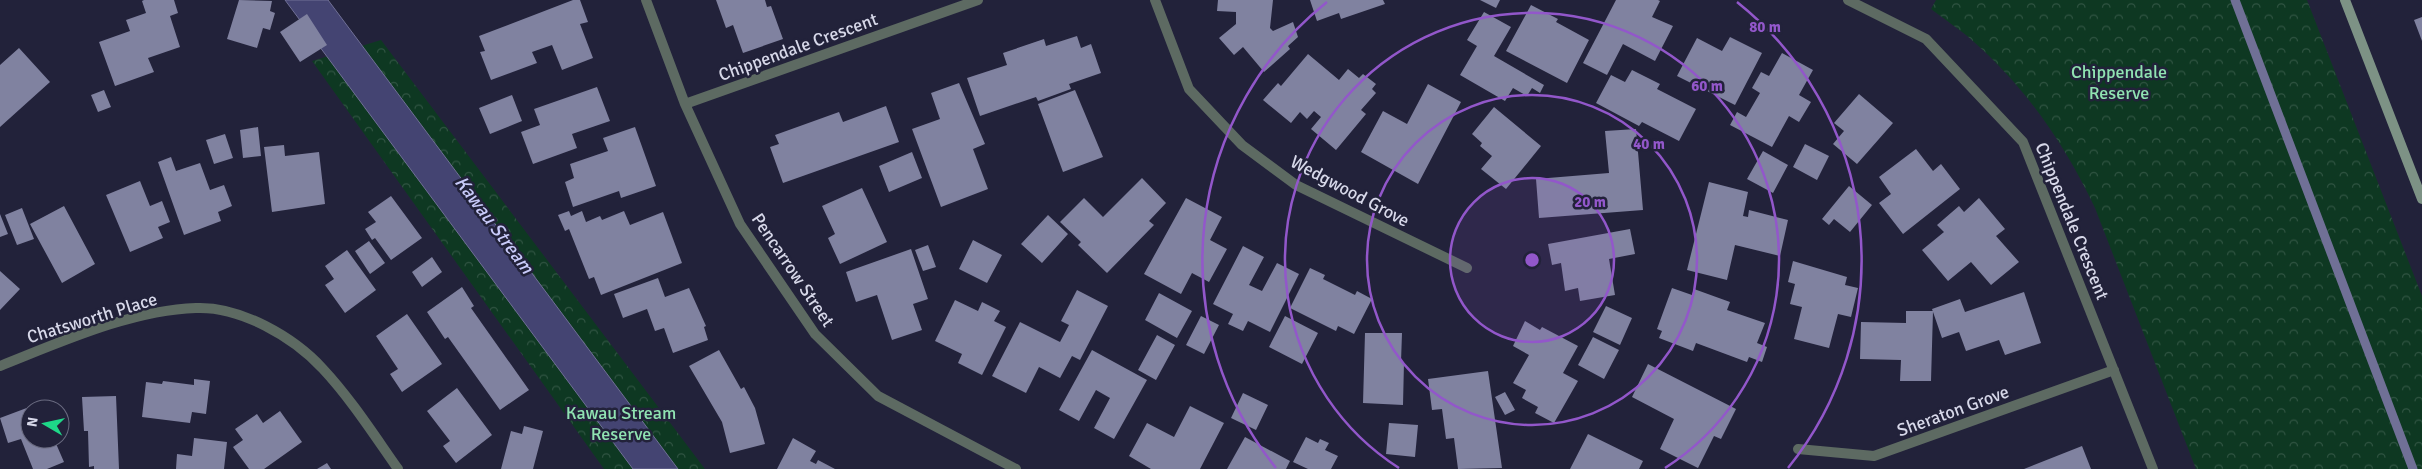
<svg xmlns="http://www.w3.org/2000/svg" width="2422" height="469" font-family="Signika,sans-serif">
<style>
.park{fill:url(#park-crowns)}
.water{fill:#444472;stroke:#707096}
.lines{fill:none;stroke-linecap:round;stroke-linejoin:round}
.stream{stroke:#707096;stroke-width:9}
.building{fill:#8082a0}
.minor{stroke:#5d6a62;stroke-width:10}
.secondary{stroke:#7d9285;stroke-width:10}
.ring{fill:none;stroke:#9257ca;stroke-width:2.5}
.labels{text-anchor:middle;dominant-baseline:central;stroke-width:5;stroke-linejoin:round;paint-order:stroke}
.street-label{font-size:18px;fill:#d7d8e9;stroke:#22223a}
.park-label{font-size:18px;fill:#90e3b2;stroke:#22223a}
.water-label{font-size:19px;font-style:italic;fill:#c8caf9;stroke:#22223a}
.centre{fill:#9257ca;stroke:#22223a;stroke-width:2.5}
.ring-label{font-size:15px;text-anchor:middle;font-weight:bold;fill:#9257ca;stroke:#22223a;stroke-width:5;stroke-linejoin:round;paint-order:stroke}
</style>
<defs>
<pattern id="park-crowns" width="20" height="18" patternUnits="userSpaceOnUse" patternTransform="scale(1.25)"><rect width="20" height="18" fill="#0e3822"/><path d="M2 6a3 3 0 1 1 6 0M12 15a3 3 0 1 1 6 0" fill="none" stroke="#305442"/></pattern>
</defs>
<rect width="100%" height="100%" fill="#22223a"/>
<path class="park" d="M1936 0H2307L2422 296V469H2196L2095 208C2065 145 2027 89 1974 42 1961 30 1945 20 1931 9Z
M381 40 705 469H604L312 61Z"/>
<path class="water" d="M285 0H328L678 469H633Z"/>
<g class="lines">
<path class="stream" d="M2235 0 2413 469"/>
</g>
<path class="building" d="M144 0H174L178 13 170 16 180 47 148 58 154 72 115 86 99 42 130 31 126 20 146 13 142 1Z
M239 0 272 1 270 11 275 13 270 30 263 28 257 48 227 39Z
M573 0H580L588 22 580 24 593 58 562 70 552 45 532 52 537 63 491 80 480 52 485 51 479 36Z
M716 0H765L767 7 771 6 783 39 743 53 733 25 726 28Z
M1218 0H1273L1270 28 1273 31 1293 22 1298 37 1288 46 1290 49 1264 72 1243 47 1234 55 1219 38 1236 24V12L1217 11Z
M1310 0H1383L1385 4 1341 19 1339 13 1317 21Z
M1480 0H1500L1496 8Z
M1616 0H1658L1660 1 1652 17 1673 26 1655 61 1623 44 1607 75 1583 63Z
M1531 5 1558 19 1556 22 1589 40 1567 83 1506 51Z
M1484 12 1511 27 1494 56 1544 85 1540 93 1532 88 1527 96 1513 88 1505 101 1460 75 1477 46 1467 40Z
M307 14 327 45 300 62 280 32Z
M2422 17V41L2414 20Z
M1077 36 1081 48 1091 44 1101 73 1069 84 1071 89 1038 101 1036 97 980 116 967 78 1007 65 1003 53 1044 39 1046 46Z
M1730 37 1762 53 1735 105 1677 76 1697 38 1722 51Z
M19 48 50 82 0 127V65Z
M1782 53 1813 70 1799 95 1811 102 1799 122 1789 116 1772 147 1730 125 1737 112 1746 117 1760 93 1752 88 1761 72 1769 76Z
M1308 54 1339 80 1348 69 1359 78 1363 74 1376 84 1372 89 1376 93 1361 110 1366 114 1336 150 1311 129 1321 117 1314 111 1307 119 1300 112 1291 123 1263 100 1278 83 1281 86Z
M1632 70 1660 84 1657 89 1696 109 1679 141 1642 122 1639 126 1596 103 1611 75 1625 82Z
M959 83 985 144 973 149 988 189 941 207 912 129 940 119 931 93Z
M1428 84 1461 102 1418 184 1361 152 1383 111 1407 124Z
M597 87 610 121 572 134 577 148 533 164 521 132 540 125 534 109Z
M104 90 111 107 98 112 91 95Z
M1075 90 1103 157 1063 172 1038 104Z
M1859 94 1893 123 1857 164 1833 144 1844 131 1834 123Z
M512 95 522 121 490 134 479 108Z
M886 106 899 142 783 183 770 147 779 144 775 135 839 112 843 122Z
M1494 107 1541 146 1506 189 1481 169 1492 156 1480 146 1482 143 1472 134Z
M258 127 261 156 243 158 240 130Z
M635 127 656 186 621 198 619 191 573 207 565 182 574 178 570 164 608 151 603 138Z
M1636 129 1643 210 1539 218 1536 179 1609 173 1605 131Z
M225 134 233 158 214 164 206 140Z
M1805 144 1829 156 1817 180 1793 167Z
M284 145 285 156 319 152 325 204 272 212 264 147Z
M1916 149 1933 171 1941 164 1960 189 1903 234 1879 203 1891 194 1879 177Z
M1763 151 1788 165 1773 193 1747 179Z
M912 152 922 178 889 192 879 166Z
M171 157 176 171 200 163 210 190 224 185 232 206 218 212 221 221 184 235 158 162Z
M1142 178 1166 203 1149 221 1154 225 1107 273 1078 245 1081 242 1060 222 1084 198 1103 217Z
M140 181 150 206 162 201 170 222 158 227 163 238 130 252 106 195Z
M1709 182 1748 192 1743 216 1748 217 1749 210 1788 220 1780 256 1735 245 1727 280 1687 270Z
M1849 186 1872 205 1850 232 1834 219 1829 225 1822 219Z
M862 188 887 242 840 264 828 238 835 234 822 206Z
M391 196 422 238 391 260 375 238 372 240 365 229 376 222 368 212Z
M1186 198 1222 217 1210 240 1227 249 1209 282 1192 273 1181 294 1144 274Z
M1979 198 2005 229 1996 236 2019 262 1991 285 1971 262 1948 281 1922 250 1944 232 1937 225 1959 206 1964 212Z
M64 206 95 264 62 283 30 224Z
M22 208 34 239 17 245 5 215Z
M569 211 571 216 582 211 586 222 600 216 602 220 624 211 630 225 663 212 682 263 601 295 594 277 589 279 569 229 565 231 558 215Z
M0 214 8 234 0 237Z
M1048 215 1068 234 1042 263 1021 244Z
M1630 229 1635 254 1609 259 1615 295 1580 301 1578 288 1565 291 1561 263 1552 265 1548 244Z
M973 240 1002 255 987 283 959 269Z
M369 241 385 263 370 274 355 251Z
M928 245 936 267 923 271 915 250Z
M1243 246 1264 257 1249 285 1262 291 1277 263 1299 274 1270 332 1248 321 1243 331 1228 324 1233 314 1213 304Z
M911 249 928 299 913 304 922 330 892 340 877 295 856 302 846 272Z
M347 250 376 290 345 313 325 285 334 279 325 266Z
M432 257 442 272 422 287 412 272Z
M1793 261 1847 277 1845 285 1858 288 1851 317 1838 314 1829 348 1794 339 1802 307 1790 304 1795 284 1788 282Z
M1310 268 1325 275 1323 279 1355 295 1357 291 1372 299 1354 334 1338 326 1336 331 1290 308Z
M0 271 20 289 0 310Z
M658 278 665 297 689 288 706 326 704 327 708 340 673 353 664 328 655 331 647 309 623 318 614 294Z
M462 287 474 306 471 308 529 390 500 410 448 337 445 339 427 312Z
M1672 288 1692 295 1694 289 1730 302 1727 310 1765 323 1757 343 1767 347 1762 362 1749 357 1747 362 1696 343 1693 351 1659 338 1662 331 1657 329Z
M1077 290 1108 306 1080 360 1072 356 1060 378 1039 367 1026 393 992 376 1020 322 1060 342 1069 325 1061 321Z
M2024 292 2041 343 2005 355 1999 340 1966 351 1959 332 1942 338 1932 309 1960 299 1965 312Z
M1159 293 1192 311 1177 338 1145 320Z
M955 300 978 311 982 302 1000 311 994 321 1006 327 982 375 958 363 962 354 935 341Z
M1606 306 1632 318 1620 345 1593 332Z
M1906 311H1933L1931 381H1900L1901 360 1860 359 1861 322 1906 323Z
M407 314 442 364 402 392 390 374 398 369 376 336Z
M1201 316 1219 325 1204 354 1186 345Z
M1285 316 1318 333 1302 364 1269 347Z
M1525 321 1540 330 1542 327 1578 346 1563 373 1578 381 1554 423 1535 413 1538 407 1522 398 1526 390 1513 383 1529 355 1513 346Z
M1365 333H1402L1401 362H1404L1403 405 1363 403Z
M1157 335 1175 345 1156 380 1138 370Z
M1593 337 1619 350 1604 379 1578 365Z
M719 350 741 389 744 387 755 408 765 444 730 453 722 422 689 366Z
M1092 350 1147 380 1114 439 1094 428 1110 398 1096 390 1079 421 1059 410Z
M1648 364 1736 409 1721 439 1714 436 1698 468 1660 449 1674 419 1632 397Z
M1488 371 1502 468 1458 469 1454 438 1446 439 1442 409 1432 410 1428 379Z
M194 379 210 381 206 414 192 412 190 423 142 417 146 382 162 384 163 381 194 385Z
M457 388 492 435 456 463 443 446 450 441 427 411Z
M1505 392 1515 410 1505 415 1495 397Z
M1243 393 1268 405 1256 430 1231 418Z
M116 396 119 469H94V466L89 467 88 431H84L82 397Z
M40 403 42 409H30V439H54L64 462 47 469H33L21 439 8 443 0 418Z
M1190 406 1224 423 1200 469H1151L1129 456 1147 423 1174 437Z
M280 411 302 442 264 469H249L233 447 243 440 235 429 257 414 263 423Z
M1389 423 1418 425 1415 457 1386 454Z
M524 426 543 431 533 469H501L511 431 522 434Z
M1588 434 1643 461 1639 469H1570Z
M1245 437 1290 461 1286 469H1227Z
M1306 437 1318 443 1320 439 1329 443 1325 450 1338 456 1331 469H1308L1293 462Z
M194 438 227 442 224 469H176L177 454 192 456Z
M793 438 816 451 810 461 816 464 818 460 835 469H777Z
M2082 446 2091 469H2024Z
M327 463 331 469H317Z"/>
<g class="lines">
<path class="minor" d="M646 0 685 104 740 224 815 334 878 396 1016 469
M1155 0 1189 89 1242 145 1296 185 1467 268
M1848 0 1926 39 2023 142 2153 469
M685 104 978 0
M0 366C61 342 131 310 196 308 240 306 294 337 323 369 351 399 374 435 398 469
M1798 449 1874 456 2114 370"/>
<path class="secondary" d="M2345 0 2422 199"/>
</g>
<circle cx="1532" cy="260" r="82" fill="#9257ca" fill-opacity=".12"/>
<g class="ring">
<circle cx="1532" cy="260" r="82"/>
<circle cx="1532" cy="260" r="165"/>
<path d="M1399 468A247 247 0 1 1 1665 468"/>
<path d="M1276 468A330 330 0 0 1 1327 2M1737 2A330 330 0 0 1 1788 468"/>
</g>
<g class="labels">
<g class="street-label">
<text transform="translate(798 47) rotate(-20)">Chippendale Crescent</text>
<text transform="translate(1350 191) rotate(28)">Wedgwood Grove</text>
<text transform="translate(2072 221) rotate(68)">Chippendale Crescent</text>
<text transform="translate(793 270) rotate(56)">Pencarrow Street</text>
<text transform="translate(92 318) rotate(-17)">Chatsworth Place</text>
<text transform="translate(1953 411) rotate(-20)">Sheraton Grove</text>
</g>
<g class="park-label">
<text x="2119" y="72">Chippendale<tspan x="2119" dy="21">Reserve</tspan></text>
<text x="621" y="413">Kawau Stream<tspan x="621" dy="21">Reserve</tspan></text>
</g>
<g class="water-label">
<text transform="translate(494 225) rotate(53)">Kawau Stream</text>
</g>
</g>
<circle cx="1532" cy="260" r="8" class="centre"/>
<g class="ring-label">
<text x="1765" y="32">80 m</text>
<text x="1707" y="91">60 m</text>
<text x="1649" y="149">40 m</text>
<text x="1590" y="207">20 m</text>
</g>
<g transform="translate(45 424) rotate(279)"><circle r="24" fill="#22223a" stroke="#6a6b80"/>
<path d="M0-4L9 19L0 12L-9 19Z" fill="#1ed888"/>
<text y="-8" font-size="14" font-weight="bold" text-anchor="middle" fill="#d7d8e9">N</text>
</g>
</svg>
